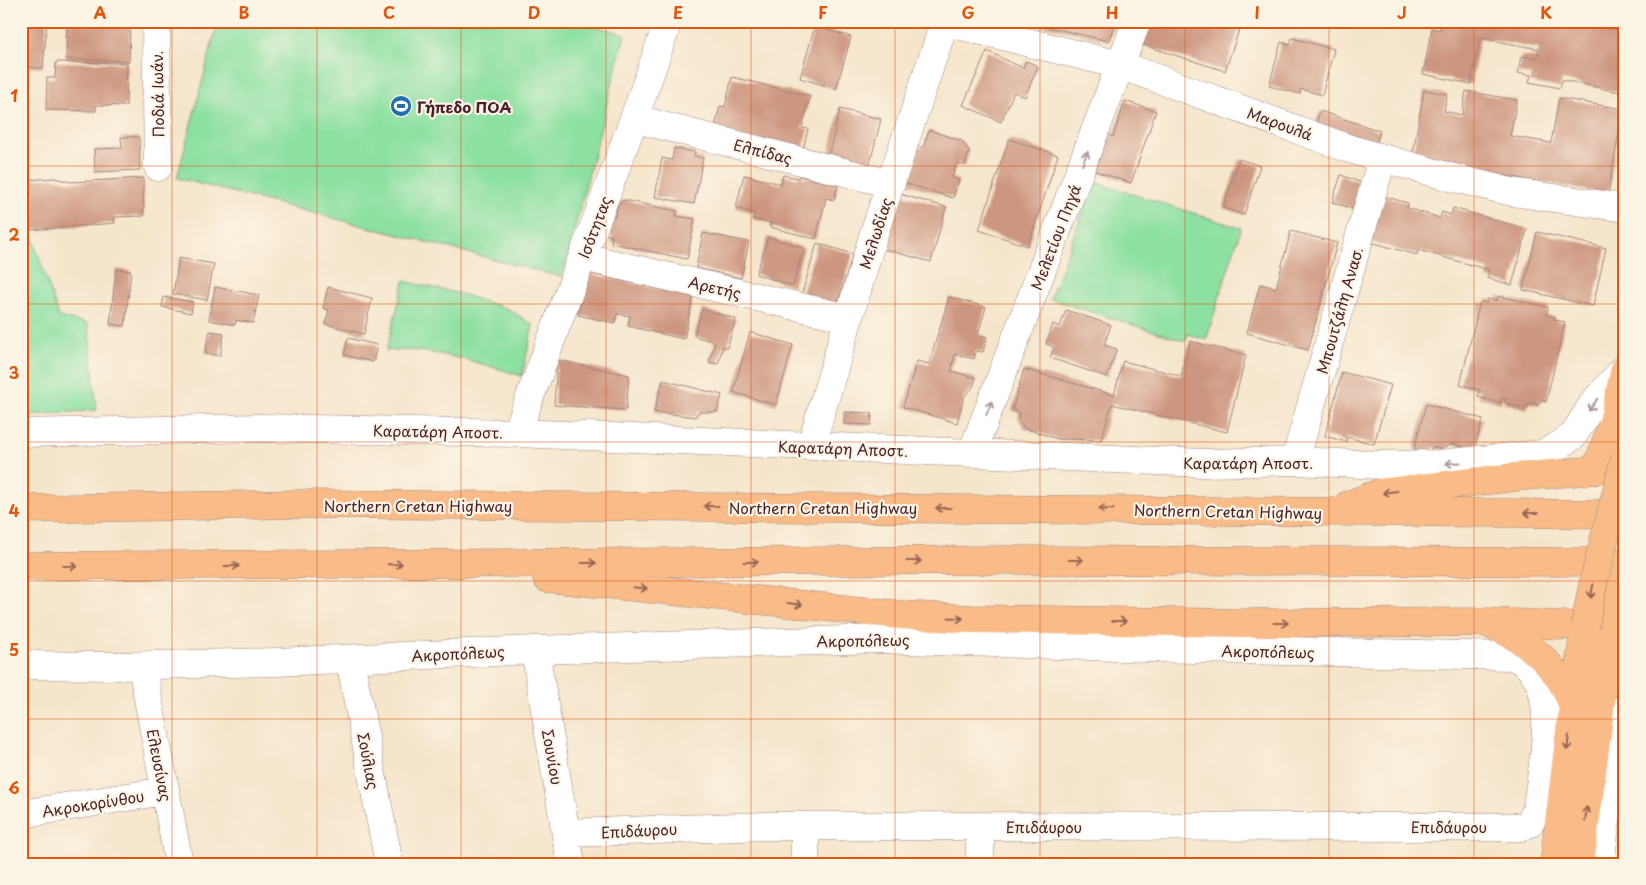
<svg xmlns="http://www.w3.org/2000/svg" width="1646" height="885" font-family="'Playpen Sans',sans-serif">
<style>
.green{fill:#8ce0a2;stroke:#6b8066}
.building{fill:#cd9680}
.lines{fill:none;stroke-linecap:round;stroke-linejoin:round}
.minor-casing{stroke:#a0827b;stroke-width:29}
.major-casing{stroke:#a0827b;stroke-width:29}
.highway-casing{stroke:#a0827b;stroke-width:29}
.minor{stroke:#fff;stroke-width:28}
.major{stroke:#f9bc89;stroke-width:28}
.highway{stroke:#f9bc89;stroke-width:28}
.major-bridge-casing{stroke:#a0827b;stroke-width:29;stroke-linecap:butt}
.major-bridge{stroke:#f9bc89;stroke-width:28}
.oneway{stroke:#ae9aa0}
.oneway2{stroke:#965}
.grid{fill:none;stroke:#e0560e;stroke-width:1;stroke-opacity:0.55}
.labels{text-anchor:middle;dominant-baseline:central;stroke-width:4.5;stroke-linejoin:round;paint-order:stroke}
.street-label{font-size:15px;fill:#4a1f2b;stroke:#fcf5e5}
.poi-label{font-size:15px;font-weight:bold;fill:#4a1f2b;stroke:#fcf5e5;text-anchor:start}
.neatline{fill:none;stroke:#e0560e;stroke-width:2}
.grid-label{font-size:16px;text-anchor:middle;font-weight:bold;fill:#e0560e}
</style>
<rect width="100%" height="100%" fill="#fcf5e5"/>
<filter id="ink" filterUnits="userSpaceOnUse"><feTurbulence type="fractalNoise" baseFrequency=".02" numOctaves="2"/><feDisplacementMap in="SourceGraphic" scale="10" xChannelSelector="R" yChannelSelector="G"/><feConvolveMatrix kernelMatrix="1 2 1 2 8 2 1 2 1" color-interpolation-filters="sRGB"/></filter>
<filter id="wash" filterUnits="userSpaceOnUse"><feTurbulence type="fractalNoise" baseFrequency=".0096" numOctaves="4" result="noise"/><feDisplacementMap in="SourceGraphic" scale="20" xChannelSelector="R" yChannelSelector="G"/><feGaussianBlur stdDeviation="1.12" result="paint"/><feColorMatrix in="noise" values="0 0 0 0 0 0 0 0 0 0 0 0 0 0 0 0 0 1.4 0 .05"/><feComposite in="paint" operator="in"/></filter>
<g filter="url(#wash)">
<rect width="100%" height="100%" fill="#f5e5cb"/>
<path class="green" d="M218 21H575L625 34 562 277 177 178Z
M1094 182 1241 228 1206 340 1188 334 1185 341 1050 299Z
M21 233H31L59 317 88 324 97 410 21 416Z
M404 281 461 294 508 309 533 325 522 376C484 364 426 346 386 351Z"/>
<g id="blocks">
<path class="building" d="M21 21H47L43 68 21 67Z
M1030 21H1115L1109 41 1030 23Z
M1150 21H1242L1225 71 1143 45Z
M1442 21H1600L1599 26 1623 31 1625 26 1624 93 1562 80 1560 88 1529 82 1531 75 1518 73 1521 56 1537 58 1539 49 1480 38 1471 84 1423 74 1432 28 1440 30Z
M67 23 130 26 129 61 66 59Z
M815 26 851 37 836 89 800 78Z
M1292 38 1334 49 1322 95 1301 89 1300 94 1269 86 1281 42 1290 45Z
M987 51 1023 68 1026 61 1038 66 1025 97 1014 92 1001 122 963 105Z
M56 62 127 63 126 106 96 105V111L46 110 47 78H55Z
M732 77 810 96 802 128 808 129 802 153 714 131 720 106 725 107Z
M1424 90 1447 94 1444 111 1462 115 1466 91 1517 100 1510 136 1551 143 1559 98 1623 109 1608 194 1412 159Z
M1125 101 1156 111 1131 183 1095 171 1108 134 1113 137Z
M840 109 881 119 869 167 828 157Z
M1320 111 1380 131 1375 147 1314 127Z
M929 130 962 141 969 151 965 166 957 163 952 178 959 180 953 198 905 183 916 146 923 148Z
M121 137H139L140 170 95 172 94 149 122 148Z
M1009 139 1058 155 1028 246 979 230Z
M674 148 695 152 694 156 703 158 694 204 655 197 662 158 672 160Z
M1239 159 1260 166 1244 215 1223 208Z
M744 175 781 184 783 175 798 178 799 176 838 186 834 200 826 198 816 239 770 227 771 223 752 219 754 213 736 208Z
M1341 175 1367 185 1359 211 1332 202Z
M54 178 71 182 143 178 144 216 114 217 115 223 31 230 27 180Z
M896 193 946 207 931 262 880 248 886 227 890 228 896 208Z
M1380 195 1408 203 1407 208 1440 218 1442 212 1451 215 1453 208 1527 229 1512 285 1487 278 1489 270 1418 250 1417 255 1367 241Z
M624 200 677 211 676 216 695 219 687 259 611 243 612 236 605 234 609 216 615 217 618 204Z
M1291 231 1337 243 1308 350 1247 333 1260 284 1276 288Z
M1537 232 1606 248 1593 306 1523 290Z
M703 233 749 242 741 278 696 268Z
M768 237 804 248 793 286 756 274Z
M817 243 853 254 837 305 802 294Z
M179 258 214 264 207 300 173 294Z
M116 269 131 271 125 326 110 324Z
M587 273 693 297 684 339 628 326 630 316 617 314 615 323 578 315Z
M215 287 259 295 253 323 236 320 235 325 209 320Z
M328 287 372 298 364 334 325 324 329 310 323 308Z
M1498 296 1548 307 1546 315 1555 317V320L1565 322 1546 402 1541 400 1539 405 1529 403 1527 409 1504 403 1506 399 1502 398 1501 403 1478 397 1480 390 1460 385 1480 302 1487 303V299L1497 301Z
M164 297 193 302 191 313 162 307Z
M949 297 986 307 978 334 987 337 983 352 976 351 974 359 955 354 951 371 976 378 973 387 964 397 957 423 903 407 917 361 929 364Z
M702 309 736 319 727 348 723 346 718 364 709 362 715 342 694 336Z
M1066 310 1111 325 1104 345 1117 349 1107 377 1050 358 1054 347 1046 344 1053 324 1060 327Z
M210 331 224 333 220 356 205 353Z
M750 332 793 345 776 405 733 392Z
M348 338 377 345 373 362 344 355Z
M1190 341 1246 355 1227 432 1112 404 1101 440 1058 439 1024 428 1018 418 1019 413 1012 410 1024 369 1114 395 1123 361 1181 376Z
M557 360 629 375 626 410 554 405Z
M1342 372 1391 385 1374 444 1347 437 1346 442 1325 436Z
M663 380 722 395 717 412H698L696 417 654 412Z
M1426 404 1483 419 1474 450 1453 444 1441 449 1432 447 1431 453 1414 449Z
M844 412 872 413 871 425 844 424Z"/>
</g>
</g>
<g filter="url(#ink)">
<use href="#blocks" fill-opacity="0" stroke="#a0827b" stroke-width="1"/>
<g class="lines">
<g class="minor-casing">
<path id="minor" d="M156 21 158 167
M941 21 1120 65 1350 149 1450 177 1512 192 1625 208
M636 119 891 184
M583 257 848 318
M21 433 260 428 517 433 1204 463 1295 461 1382 465 1439 464 1542 454 1558 446 1573 436 1594 402 1625 368
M517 433C566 295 622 160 668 21
M811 446 874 233 945 21
M972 453 1137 21
M1295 461 1382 159
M535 650 571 864
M350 659 389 864
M21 665 118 666 276 662 535 650 877 639 1148 648 1511 656C1566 672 1541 767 1537 808L1530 823 1522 827 767 826 566 833
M142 666 179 864
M21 814 165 791
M805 826V864
M980 826V864
M1600 864 1611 783 1625 708"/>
</g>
<g class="major-casing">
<path id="major" d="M1596 470 1613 422 1625 369
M1554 864 1573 707 1585 626
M1580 864 1604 679 1625 568"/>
</g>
<g class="highway-casing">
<path id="highway" d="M1348 505 1379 493 1515 477 1596 470
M21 509 301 504 1625 514
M21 566 1007 560 1625 562
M547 578 901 615 972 619 1241 623 1485 622 1585 626 1615 619
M1491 625C1528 641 1560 667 1573 707"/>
</g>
<use href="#minor" class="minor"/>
<use href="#major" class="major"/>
<use href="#highway" class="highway"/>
<g class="major-bridge-casing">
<path id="major-bridge" d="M1585 626 1593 584 1625 458"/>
</g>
<use href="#major-bridge" class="major-bridge"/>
</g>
<defs><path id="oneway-shaft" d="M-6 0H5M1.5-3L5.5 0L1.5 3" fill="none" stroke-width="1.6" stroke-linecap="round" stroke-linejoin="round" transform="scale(1.25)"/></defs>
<g class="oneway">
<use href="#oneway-shaft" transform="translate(1085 158) rotate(-69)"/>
<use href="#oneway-shaft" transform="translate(1593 405) rotate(125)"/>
<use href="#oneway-shaft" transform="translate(989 408) rotate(-69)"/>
<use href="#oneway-shaft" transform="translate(1453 463) rotate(176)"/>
</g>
<g class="oneway2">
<use href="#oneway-shaft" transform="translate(1390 492) rotate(173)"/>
<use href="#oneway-shaft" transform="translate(711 506) rotate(-180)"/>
<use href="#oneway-shaft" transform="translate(943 508) rotate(-180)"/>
<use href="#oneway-shaft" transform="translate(1106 509) rotate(-179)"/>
<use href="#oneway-shaft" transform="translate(1531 513) rotate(-180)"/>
<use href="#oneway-shaft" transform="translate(1076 560)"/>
<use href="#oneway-shaft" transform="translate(914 561)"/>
<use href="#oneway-shaft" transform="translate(751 562)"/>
<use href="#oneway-shaft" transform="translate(589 563)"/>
<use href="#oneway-shaft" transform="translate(395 564) rotate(-1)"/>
<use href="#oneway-shaft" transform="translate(70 566)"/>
<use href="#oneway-shaft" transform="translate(232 566)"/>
<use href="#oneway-shaft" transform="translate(640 588) rotate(5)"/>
<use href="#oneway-shaft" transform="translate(1592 591) rotate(101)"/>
<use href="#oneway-shaft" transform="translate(795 604) rotate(7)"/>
<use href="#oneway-shaft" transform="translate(956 618) rotate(3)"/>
<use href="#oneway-shaft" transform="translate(1119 621)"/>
<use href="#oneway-shaft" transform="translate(1281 623)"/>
<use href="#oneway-shaft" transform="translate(1568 743) rotate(97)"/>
<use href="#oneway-shaft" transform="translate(1586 814) rotate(-83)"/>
</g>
</g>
<path class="grid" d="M172 21V864M317 21V864M461 21V864M606 21V864M751 21V864M895 21V864M1040 21V864M1185 21V864M1329 21V864M1474 21V864M21 166H1625M21 304H1625M21 442H1625M21 581H1625M21 719H1625"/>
<defs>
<g id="stadium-disc" transform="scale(1.125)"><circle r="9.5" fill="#1f6fb2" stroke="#fcf5e5"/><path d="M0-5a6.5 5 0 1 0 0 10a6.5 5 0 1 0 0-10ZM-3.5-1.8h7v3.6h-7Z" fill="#fff"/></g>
</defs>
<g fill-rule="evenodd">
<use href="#stadium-disc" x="401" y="106"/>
</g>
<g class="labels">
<g class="street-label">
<text transform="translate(157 94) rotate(-91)">Ποδιά Ιωάν.</text>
<text transform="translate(1280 123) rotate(20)">Μαρουλά</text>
<text transform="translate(763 151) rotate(14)">Ελπίδας</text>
<text transform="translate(594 227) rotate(-69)">Ισότητας</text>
<text transform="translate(875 233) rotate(-72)">Μελωδίας</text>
<text transform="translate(1055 237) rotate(-69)">Μελετίου Πηγά</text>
<text transform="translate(715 287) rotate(13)">Αρετής</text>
<text transform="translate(1339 310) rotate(-74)">Μπουτζάλη Ανασ.</text>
<text transform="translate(438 431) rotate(1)">Καρατάρη Αποστ.</text>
<text transform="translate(843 448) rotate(2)">Καρατάρη Αποστ.</text>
<text x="1248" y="462">Καρατάρη Αποστ.</text>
<text x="418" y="505">Northern Cretan Highway</text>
<text x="823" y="507">Northern Cretan Highway</text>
<text transform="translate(1228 511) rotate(1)">Northern Cretan Highway</text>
<text transform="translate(863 640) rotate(-1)">Ακροπόλεως</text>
<text transform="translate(1268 651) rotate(1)">Ακροπόλεως</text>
<text transform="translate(458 653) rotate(-3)">Ακροπόλεως</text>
<text transform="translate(553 757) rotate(80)">Σουνίου</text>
<text transform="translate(369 761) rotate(79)">Σούλιας</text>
<text transform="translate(160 765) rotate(79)">Ελευσίνας</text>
<text transform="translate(93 803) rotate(-9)">Ακροκορίνθου</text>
<text x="1044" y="826">Επιδάυρου</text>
<text x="1449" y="826">Επιδάυρου</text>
<text transform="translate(639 830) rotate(-3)">Επιδάυρου</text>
</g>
<g class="poi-label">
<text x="417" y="106">Γήπεδο ΠΟΑ</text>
</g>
</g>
<rect width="1646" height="885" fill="none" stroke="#fcf5e5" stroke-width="55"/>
<rect x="28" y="28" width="1590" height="830" class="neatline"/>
<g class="grid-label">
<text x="100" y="19">A</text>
<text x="244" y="19">B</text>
<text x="389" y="19">C</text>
<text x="534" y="19">D</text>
<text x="678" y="19">E</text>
<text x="823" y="19">F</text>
<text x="968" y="19">G</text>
<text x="1112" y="19">H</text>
<text x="1257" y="19">I</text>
<text x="1402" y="19">J</text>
<text x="1546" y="19">K</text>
<text x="14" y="102">1</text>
<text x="14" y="241">2</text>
<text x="14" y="379">3</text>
<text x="14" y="517">4</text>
<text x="14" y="656">5</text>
<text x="14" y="794">6</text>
</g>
</svg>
